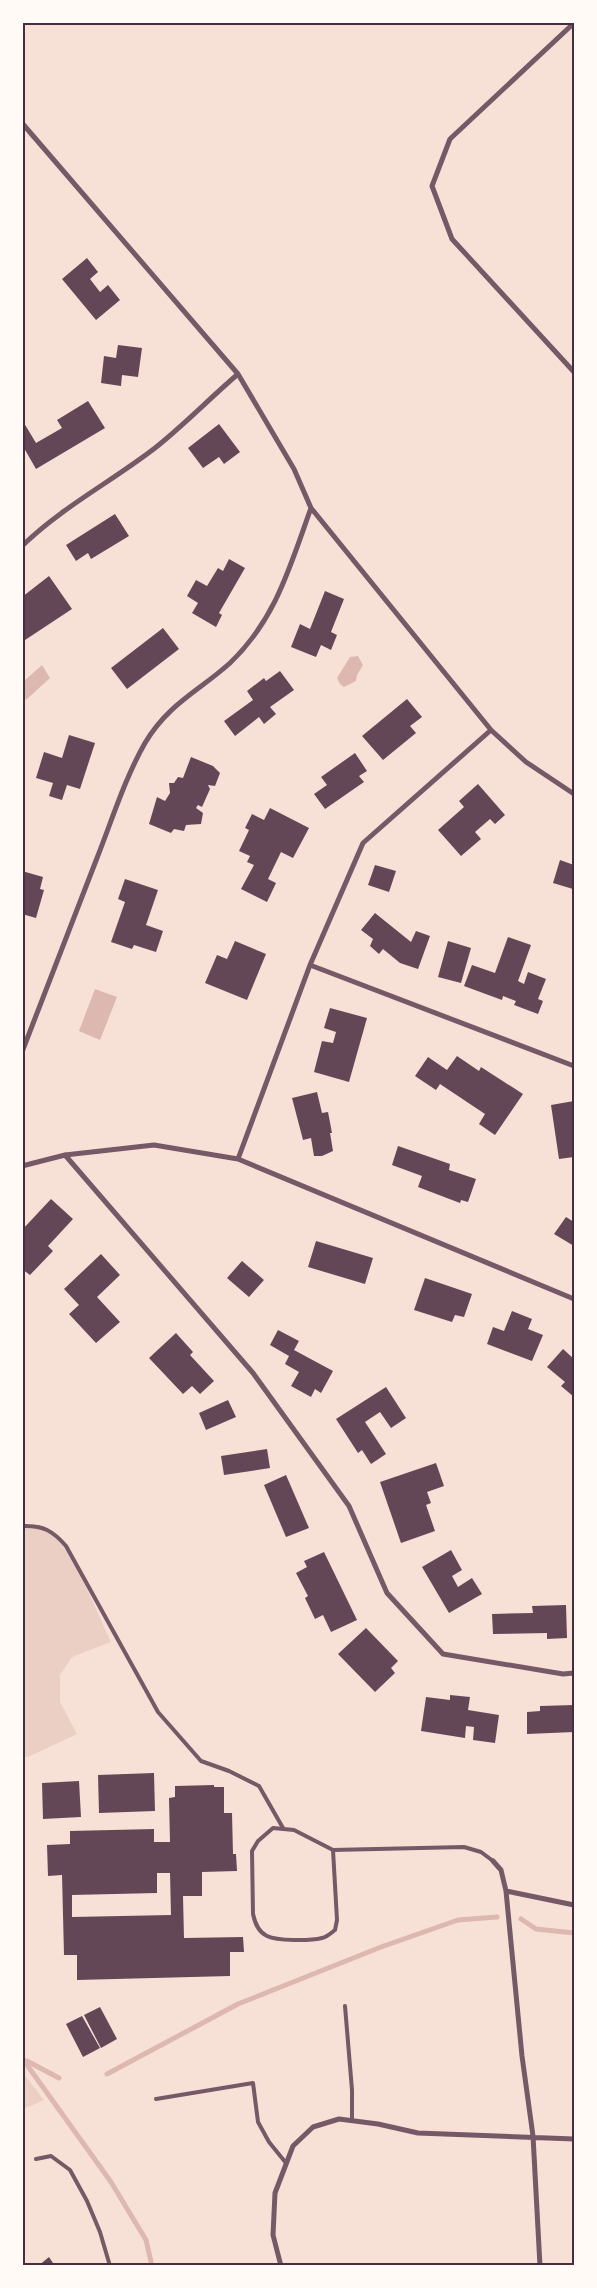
<svg xmlns="http://www.w3.org/2000/svg" width="597" height="2288" font-family="'DejaVu Sans',sans-serif">
<style>
.green{fill:#ebcfc5}
.water{fill:#dcb8b0}
.lines{fill:none;stroke-linecap:round;stroke-linejoin:round}
.stream{stroke:#dcb8b0;stroke-width:5}
.building{fill:#644757;fill-rule:evenodd}
.service{stroke:#755966;stroke-width:4}
.minor{stroke:#755966;stroke-width:5}
.neatline{fill:none;stroke:#4a2c40;stroke-width:2}
</style>
<rect width="100%" height="100%" fill="#f7e1d7"/>
<path class="green" d="M37 1526C41 1528 47 1529 51 1533 73 1550 98 1615 111 1642L72 1657 60 1675V1702L77 1734 28 1757H23V1527Z
M23 2073 44 2100 23 2109H22Z"/>
<path class="water" d="M358 656 363 665 357 675 356 681 344 687 340 684 337 678 350 657Z
M42 665 50 678 26 700 23 695V682Z
M95 989 117 997 100 1040 79 1031Z"/>
<g class="lines">
<path class="stream" d="M521 1919 536 1929 574 1933
M22 2058 111 2182 146 2240 152 2266
M27 2061 59 2078
M107 2074 238 2004 381 1947 458 1920 497 1917"/>
</g>
<path class="building" d="M87 258 98 272 90 279 100 292 108 285 120 300 96 320 62 279Z
M118 345 142 348 138 377 122 375 121 386 101 383 104 356 116 358Z
M88 401 105 428 36 469 24 448 22 449V424L24 423 36 443 62 428 57 420Z
M219 424 240 452 224 464 219 457 203 468 188 448Z
M115 514 129 536 91 559 88 553 76 561 66 545Z
M229 559 245 568 219 613 222 615 216 627 192 613 198 603 187 596 196 580 207 586 218 568 223 571Z
M49 576 72 609 22 642V597Z
M325 591 344 599 331 632 337 635 331 650 321 645 316 657 291 647 300 624 310 629Z
M163 628 179 649 127 689 111 668Z
M280 671 294 690 270 707 276 714 264 724 259 717 235 736 224 721 253 700 247 691 264 678 266 681Z
M407 699 422 717 410 726 416 733 383 760 362 736Z
M69 735 95 743 80 789 67 785 62 800 49 796 53 783 36 778 44 752 62 758Z
M355 753 367 771 359 776 364 782 325 809 314 794 327 785 321 777Z
M191 757 213 766 220 773 215 786 208 785 210 789 202 807 198 805 196 808 203 813 201 824 186 825 184 831 174 829 171 833 149 824 157 797 165 801 170 793 169 783H174L178 777 183 778Z
M478 784 505 815 495 824 490 819 475 832 481 839 461 856 438 830 464 807 459 801Z
M270 808 309 828 293 858 281 852 268 879 276 883 267 902 241 889 254 865 247 862 250 856 239 851 249 830 245 828 252 814 264 820Z
M560 860 574 865 573 889 553 883Z
M375 865 396 871 389 892 368 885Z
M22 871 43 877 40 889 44 890 36 918 22 914Z
M125 879 158 890 146 925 163 931 156 952 134 945 132 949 111 942 125 902 118 899Z
M375 913 411 942 416 931 430 936 418 969 400 963 383 949 379 954 370 946 373 939 361 930Z
M508 937 531 945 518 981 524 984 528 972 546 979 538 999 543 1001 538 1014 514 1005 516 1001 503 996 502 1000 464 986 472 965 495 973Z
M235 941 266 954 247 1000 205 983 217 955 227 959Z
M448 941 471 948 461 983 438 977Z
M330 1008 367 1018 349 1082 314 1072 322 1041 333 1043 336 1032 324 1028Z
M457 1056 479 1071 481 1067 523 1094 495 1135 479 1124 485 1114 440 1084 436 1090 415 1076 428 1057 447 1070Z
M317 1092 322 1113 328 1112 332 1133H330L333 1151 322 1156H314L311 1138 303 1140 292 1098Z
M574 1101V1157L559 1159 551 1105Z
M398 1146 450 1164 449 1170 476 1179 468 1202 461 1200 460 1203 418 1187 422 1176 392 1165Z
M51 1199 73 1219 48 1246 53 1251 30 1275 22 1269V1230Z
M566 1217 574 1222V1246L554 1234Z
M316 1241 373 1258 365 1284 308 1267Z
M101 1254 120 1275 97 1297 120 1322 96 1343 69 1314 79 1305 64 1289Z
M242 1261 264 1280 249 1297 227 1278Z
M425 1278 472 1294 464 1317 455 1315 452 1322 414 1310Z
M512 1311 532 1319 528 1329 543 1335 532 1361 487 1344 493 1327 504 1331Z
M278 1330 299 1341 294 1350 333 1371 321 1393 315 1389 311 1397 291 1386 299 1372 285 1364 289 1356 270 1345Z
M176 1333 193 1352 190 1355 214 1381 200 1394 192 1386 183 1394 149 1358Z
M563 1349 574 1359V1397L561 1386 565 1382 547 1367Z
M386 1387 406 1418 391 1428 380 1412 365 1422 386 1454 371 1464 362 1450 358 1453 336 1419Z
M228 1400 236 1417 206 1430 199 1413Z
M267 1449 270 1468 224 1475 221 1456Z
M436 1463 444 1486 427 1492 431 1503 426 1505 435 1531 401 1543 380 1482Z
M286 1475 309 1528 286 1537 264 1485Z
M451 1550 462 1570 452 1576 458 1587 472 1578 482 1594 449 1613 422 1567Z
M324 1552 357 1620 331 1632 323 1615 315 1619 305 1598 308 1596 296 1573 307 1567 304 1561Z
M566 1605 567 1638 547 1639V1633L493 1634 492 1614 533 1613 532 1606Z
M366 1628 398 1661 391 1668 395 1673 375 1692 338 1654Z
M450 1695 470 1697 468 1710 499 1715 495 1743 473 1740 474 1727 466 1726 465 1738 421 1731 426 1697 450 1700Z
M574 1705V1732L527 1734V1712L540 1711V1706Z
M154 1773 155 1811 99 1813 98 1775Z
M79 1781 81 1817 43 1819 42 1783Z
M214 1785V1787H224V1813H232L233 1854H236L237 1871 202 1872V1896H183L184 1938 243 1937 244 1952H230V1976L77 1980V1955H64L62 1875 48 1876 47 1845 70 1844V1831L154 1829V1842H170L169 1798 175 1797V1786ZM157 1873H170L171 1915 72 1917V1895L157 1893Z
M100 2007 117 2039 101 2048 84 2015Z
M82 2016 100 2048 83 2057 66 2024Z
M49 2257 55 2266H38Z"/>
<g class="lines">
<path class="service" d="M22 1526C43 1525 53 1531 66 1546L158 1712 201 1761 229 1771 259 1786 283 1828
M333 1850 337 1920 335 1930C331 1933 327 1937 322 1938 310 1941 277 1941 267 1936 258 1932 255 1923 253 1914L252 1851 258 1841 273 1828 294 1830 333 1850 464 1847 481 1852 493 1861
M345 2006 352 2090V2120
M156 2099 253 2083 258 2122 269 2142 286 2163
M36 2159 51 2156 70 2170 87 2201 100 2232 110 2266"/>
<path class="minor" d="M574 23 450 139 432 186 452 239 574 372
M22 123 238 374 294 469 311 508 491 730 526 762 574 794
M22 546C62 507 111 482 155 448 184 425 210 398 238 374
M310 965 574 1066
M22 1052C47 987 72 922 97 858 112 820 125 778 145 743 168 704 199 691 230 663 276 619 290 566 311 508
M65 1155 253 1373 349 1506 387 1593 443 1654 563 1674 574 1673
M238 1159 310 965 363 843 491 730
M22 1166 65 1155 154 1145 238 1159 574 1299
M493 1861 501 1870 506 1891 522 2056 533 2136 540 2266
M506 1891 574 1905
M281 2266 273 2235 275 2193 293 2146 313 2127 339 2119 378 2124 418 2133 574 2139"/>
</g>
<rect width="597" height="2288" fill="none" stroke="#fffaf5" stroke-width="48"/>
<rect x="24" y="24" width="549" height="2240" class="neatline"/>
</svg>
